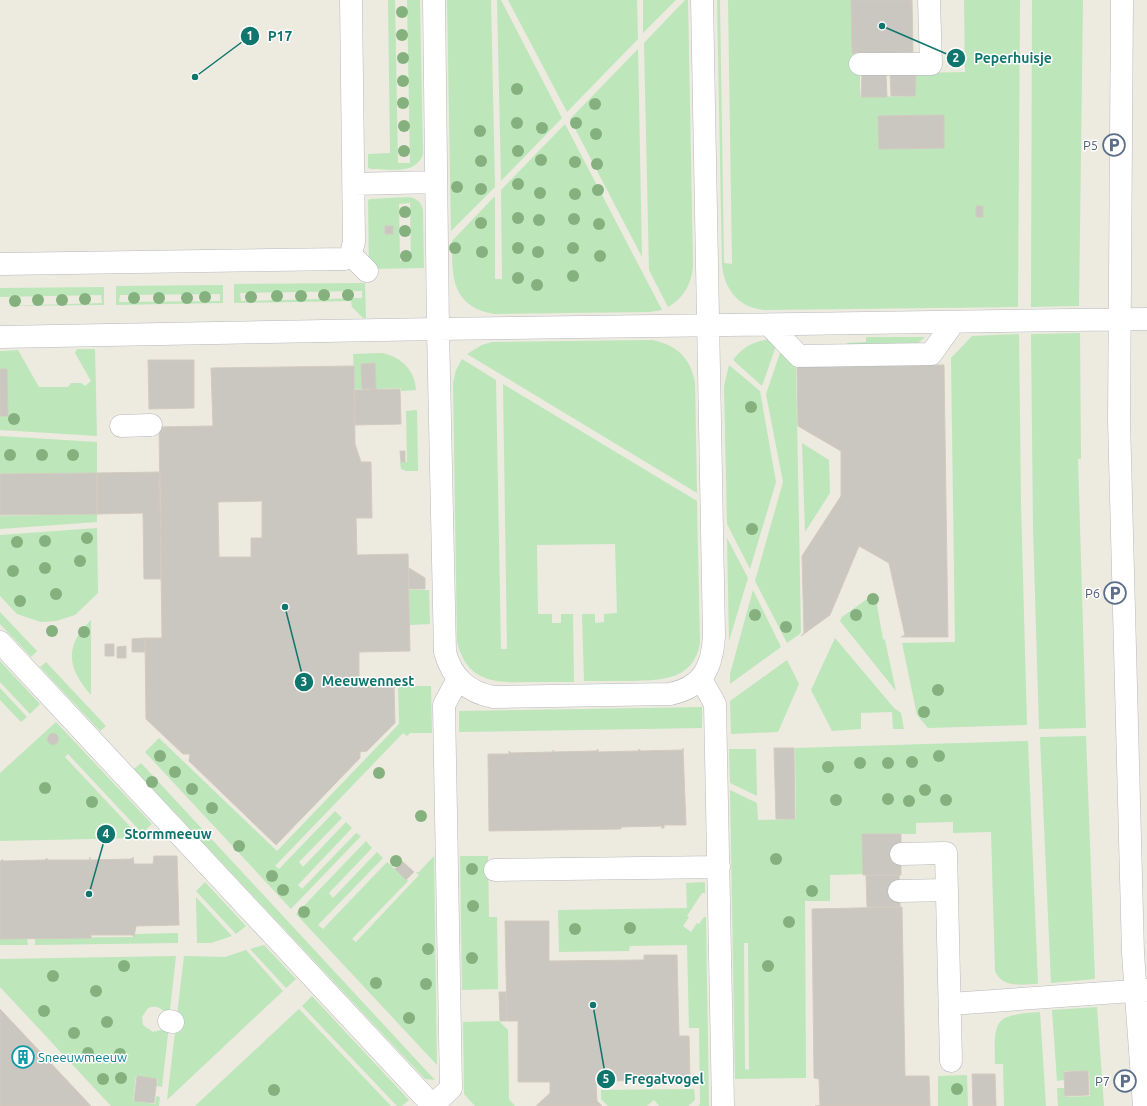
<svg xmlns="http://www.w3.org/2000/svg" width="1147" height="1106" font-family="Ubuntu,sans-serif">
<style>
.green{fill:#bde6bb;fill-rule:evenodd}
.building{fill:#cac6c0;stroke:#d2cbbf;fill-rule:evenodd}
.lines{fill:none;stroke-linecap:round;stroke-linejoin:round}
.minor-casing{stroke:#b6b9be;stroke-width:23}
.minor{stroke:#fff;stroke-width:22}
.tree{fill:#85b17f}
.labels{text-anchor:middle;dominant-baseline:central;stroke-width:3;stroke-linejoin:round;paint-order:stroke}
.service-label{font-size:13px;fill:#4e5e75;stroke:#fff;text-anchor:end}
.culture-label{font-size:13px;fill:#0d838f;stroke:#fff;text-anchor:start}
.leader{fill:none;stroke:#0f766e;stroke-width:1.5}
.callout-dot{fill:#0f766e;stroke:#fff;stroke-width:1.5}
.mark-label{font-size:12px;text-anchor:middle;font-weight:bold;fill:#fff}
.callout-label{font-size:14px;text-anchor:middle;font-weight:bold;fill:#0f766e;stroke:#fff;stroke-width:3;stroke-linejoin:round;paint-order:stroke}
</style>
<rect width="100%" height="100%" fill="#edeae0"/>
<path class="green" d="M388 0H395L398 163H410L407 0H420L423 154C416 175 391 169 372 169L368 168V154L390 153Z
M447 0H491L495 187 451 231Z
M497 0H501L562 118 501 181Z
M508 0H637L638 39 567 112Z
M643 0H676L643 33Z
M685 0H688L693 265C692 283 684 298 668 307L649 270 644 43Z
M717 0H720L724 263 732 264 728 0H851L852 53H858V73L860 74V97H861L915 96 916 73 965 72 964 0H1020L1018 307 765 310C739 308 725 290 722 266Z
M1032 0H1083L1079 306 1031 307Z
M638 49 642 257 570 119Z
M565 124 662 310 650 312 494 314C451 306 452 277 452 241L495 196V279H502L501 190Z
M409 197C418 199 421 202 423 210L424 268 369 269 368 202 369 199ZM410 203 411 261H400L399 204Z
M365 283 366 318H363L352 307 351 301 234 303V284ZM362 291V298L241 301 240 293Z
M223 285V303L116 305V286ZM220 294V301L119 302 120 295Z
M104 287V305L0 306 102 303 101 295 0 297V288Z
M1080 333 1081 459H1078L1086 728 1039 729 1033 528 1031 334Z
M1019 334 1021 504 1027 725 928 728 917 715 902 643 955 642 951 358 972 336Z
M866 337H925L917 344 847 346V343L866 342Z
M770 339 776 346 762 386 733 360C742 347 755 341 770 339Z
M652 340C677 345 691 358 695 383L697 493 467 354 482 345 492 342Z
M77 349H95L97 436 0 430V416H8L7 369H0V351L18 350 39 387H68L71 383H81L85 386 91 381 75 353Z
M781 350 796 365 801 633 787 643 755 581 783 482 766 394Z
M382 353C402 357 415 371 416 390L401 391V388L376 389 375 363 361 364 362 389H355L353 354Z
M462 359 496 380 501 649H507L503 384 697 501 700 643C693 680 663 680 633 681 616 681 600 681 584 681L582 614H595V623L604 622V614L617 613 615 544 537 545 538 614H552V623H561V614H573L574 682C558 682 543 682 528 682 492 683 466 681 457 641L453 383 456 370Z
M729 365 760 391 776 482 750 569 727 524 724 386Z
M417 410 418 471H406L401 469 400 462H407L406 411Z
M0 436 97 442V473L0 474Z
M802 443 829 460 830 493 805 532Z
M97 514V522L0 529V516Z
M97 528 98 593 75 615 56 621 41 622 17 614 0 596V535Z
M727 538 748 578 729 641Z
M409 590H429L430 624 410 625Z
M753 590 781 647 730 684V674Z
M874 594H875L883 639 885 640 896 691 840 621 842 617Z
M0 612 37 651 31 657 0 624Z
M91 620V695C67 668 64 646 91 620Z
M835 638 894 708 901 713 904 729H893L892 712 861 713V729L832 731 811 690Z
M787 660 799 684 778 732 731 734 730 701Z
M0 661 40 704 30 714 0 682Z
M46 662 106 726 100 731 40 667Z
M398 686H431L432 733H410L407 736 403 733 275 866 279 869 335 811 342 818 299 862 303 867 346 822 352 828 298 885 302 889 356 833 361 836 291 909 145 752 159 738 277 851 399 724Z
M0 688 27 717 21 722 0 700Z
M702 707V728L459 732V711Z
M56 722 152 824 142 833 68 754 65 757 139 836 136 838 0 841V773Z
M1086 736 1095 979 1051 983 1040 737Z
M1028 741 1038 984C1022 984 1003 989 995 971L991 832 953 833V822L916 823V834H863V874L830 875V901H805L806 1078 735 1079 730 790 757 803 758 820 796 819 795 748ZM744 943H748L749 1070 745 1069Z
M729 749H756L757 796 730 783Z
M141 763 435 1080 425 1079 134 769Z
M366 841 372 848 329 893 333 898 377 852 383 858 318 925 323 929 387 862 408 881 352 939 356 942 419 875 416 872H419L434 856 437 1065 296 914Z
M460 856H488L489 917H497L498 989 462 990Z
M205 882 246 926 236 934 196 891Z
M705 882V893H702L687 916 689 917 683 926 691 932 697 923 699 924 704 917H706L709 1106H698L700 1104 699 1028H689L687 945 630 946 629 951 559 952 558 910 687 908 686 883Z
M196 897 232 936 211 943H197Z
M178 933V943L35 945V938L134 937 135 934Z
M27 938 28 945H0V939Z
M264 945 296 979 286 988 250 949Z
M246 950 283 991 167 1100 184 956 225 957Z
M176 956 169 1019C164 1010 158 1004 148 1008L142 1017 143 1025 153 1032 161 1030 169 1025 162 1087 157 1086 158 1079 136 1076 133 1101 155 1104 156 1096 160 1097 159 1106H111L0 987V959Z
M312 996 409 1100 402 1106H397L302 1006Z
M1097 1007 1104 1106H1058L1057 1088H1065V1097L1090 1096 1089 1071H1064V1080L1057 1081 1052 1010Z
M299 1009 391 1106H195L286 1021Z
M1040 1012 1046 1106H1004L1003 1064H995C994 1019 994 1015 1040 1012Z
M499 1021 508 1030 509 1099 515 1106H475L464 1094 463 1022Z
M967 1075 968 1106H938V1076Z
M694 1089 695 1100 688 1106H659L654 1100 647 1106H608L601 1099V1090Z"/>
<path class="building" d="M851 0H912L913 52 852 53Z
M886 73 887 97H861L862 74Z
M890 73H916L915 96H891Z
M944 115V148L879 149 878 116Z
M976 206H983V217H976Z
M385 226H393V234H385Z
M148 360H194V408L149 409Z
M375 363 376 389H362L361 364Z
M944 365 948 637H901L905 635 889 563 859 546 830 615 801 636 804 633 802 556 841 496V451L798 426 797 366Z
M354 366 355 444 361 462H371L372 518H356L357 555 408 554 410 651 359 652V687L394 686 395 723 367 751 360 752V758L276 845 189 761 190 754H183L146 719 145 638H162L159 427 213 426 211 368ZM262 501V538H251V557H219L218 502Z
M0 369H7L8 416H0Z
M400 389 401 424 355 425 354 390Z
M400 451H405V462H401Z
M160 472 161 579H144L143 513 97 514V473Z
M97 473V514L0 515V474Z
M409 568 425 578V589H409Z
M145 638V652H132V639Z
M105 644H114V656H105Z
M126 646V658H117V647Z
M47.5 739a5.5 5.5 0 1 1 11 0a5.5 5.5 0 1 1-11 0Z
M683 748 686 825H664V828H661L663 826 621 827V829L489 831 488 754H509V751L511 753 553 752V750L554 752 596 751 598 749V752L639 751V749L641 751 683 750Z
M774 748H794L795 819H776Z
M862 834H901V875H863Z
M154 856H177L179 925 136 926 134 937 133 935H91V938L0 939V861H2V859L4 861 45 860 47 858V860H89L90 857V860L132 859 133 857 134 864H153Z
M402 861 414 872 406 880 395 869Z
M866 875H899L900 907H867Z
M902 907 905 1076H929L930 1106H815H820L819 1079 814 1078 812 909Z
M505 921H549V961L644 960V955H677L679 1036H689L690 1080 596 1081 597 1101 602 1106H536L550 1093V1082H518V1021H507Z
M499 992H506L507 1021H500Z
M0 1009 91 1106H0Z
M1088 1071 1089 1095 1065 1096 1064 1072Z
M972 1074H995L996 1106H973Z
M137 1076 157 1079 154 1103 134 1101Z"/>
<g class="lines">
<g class="minor-casing">
<path id="minor" d="M434 0 438 329 445 652C452 678 468 692 493 697L670 694C703 687 712 668 714 636L702 0
M1122 0 1119 420 1133 953 1144 1106
M860 64H931L929 0
M354 184 436 182
M351 255 367 271
M0 264 345 259 351 255 354 241 351 0
M769 325 799 356 931 354 954 322
M0 337 438 329 1147 319
M121 426 151 425
M0 642 433 1106
M701 679 715 704 723 1106
M901 854 946 853 951 1061
M495 870 719 867
M899 891 947 890
M950 1004 1147 990
M169 1021 173 1022
M432 1106 451 1088 444 705 458 679"/>
</g>
<use href="#minor" class="minor"/>
</g>
<g class="tree">
<circle cx="402" cy="12" r="6"/>
<circle cx="402" cy="35" r="6"/>
<circle cx="403" cy="58" r="6"/>
<circle cx="403" cy="81" r="6"/>
<circle cx="517" cy="89" r="6"/>
<circle cx="403" cy="103" r="6"/>
<circle cx="595" cy="104" r="6"/>
<circle cx="517" cy="123" r="6"/>
<circle cx="576" cy="123" r="6"/>
<circle cx="404" cy="126" r="6"/>
<circle cx="542" cy="128" r="6"/>
<circle cx="480" cy="131" r="6"/>
<circle cx="596" cy="134" r="6"/>
<circle cx="404" cy="151" r="6"/>
<circle cx="518" cy="151" r="6"/>
<circle cx="541" cy="160" r="6"/>
<circle cx="481" cy="161" r="6"/>
<circle cx="575" cy="162" r="6"/>
<circle cx="597" cy="164" r="6"/>
<circle cx="518" cy="184" r="6"/>
<circle cx="457" cy="187" r="6"/>
<circle cx="481" cy="189" r="6"/>
<circle cx="598" cy="190" r="6"/>
<circle cx="540" cy="193" r="6"/>
<circle cx="575" cy="194" r="6"/>
<circle cx="405" cy="212" r="6"/>
<circle cx="518" cy="218" r="6"/>
<circle cx="574" cy="219" r="6"/>
<circle cx="539" cy="220" r="6"/>
<circle cx="481" cy="223" r="6"/>
<circle cx="599" cy="224" r="6"/>
<circle cx="405" cy="231" r="6"/>
<circle cx="455" cy="248" r="6"/>
<circle cx="518" cy="248" r="6"/>
<circle cx="573" cy="248" r="6"/>
<circle cx="482" cy="252" r="6"/>
<circle cx="538" cy="252" r="6"/>
<circle cx="406" cy="256" r="6"/>
<circle cx="600" cy="256" r="6"/>
<circle cx="573" cy="276" r="6"/>
<circle cx="518" cy="278" r="6"/>
<circle cx="537" cy="285" r="6"/>
<circle cx="324" cy="295" r="6"/>
<circle cx="348" cy="295" r="6"/>
<circle cx="277" cy="296" r="6"/>
<circle cx="301" cy="296" r="6"/>
<circle cx="205" cy="297" r="6"/>
<circle cx="251" cy="297" r="6"/>
<circle cx="134" cy="298" r="6"/>
<circle cx="159" cy="298" r="6"/>
<circle cx="187" cy="298" r="6"/>
<circle cx="85" cy="299" r="6"/>
<circle cx="38" cy="300" r="6"/>
<circle cx="62" cy="300" r="6"/>
<circle cx="15" cy="301" r="6"/>
<circle cx="751" cy="407" r="6"/>
<circle cx="14" cy="419" r="6"/>
<circle cx="10" cy="455" r="6"/>
<circle cx="42" cy="455" r="6"/>
<circle cx="73" cy="455" r="6"/>
<circle cx="752" cy="529" r="6"/>
<circle cx="87" cy="538" r="6"/>
<circle cx="45" cy="541" r="6"/>
<circle cx="17" cy="542" r="6"/>
<circle cx="80" cy="561" r="6"/>
<circle cx="45" cy="568" r="6"/>
<circle cx="13" cy="571" r="6"/>
<circle cx="56" cy="594" r="6"/>
<circle cx="873" cy="599" r="6"/>
<circle cx="20" cy="601" r="6"/>
<circle cx="755" cy="615" r="6"/>
<circle cx="856" cy="615" r="6"/>
<circle cx="786" cy="627" r="6"/>
<circle cx="52" cy="631" r="6"/>
<circle cx="84" cy="632" r="6"/>
<circle cx="938" cy="690" r="6"/>
<circle cx="924" cy="712" r="6"/>
<circle cx="160" cy="756" r="6"/>
<circle cx="939" cy="756" r="6"/>
<circle cx="912" cy="762" r="6"/>
<circle cx="860" cy="763" r="6"/>
<circle cx="888" cy="763" r="6"/>
<circle cx="828" cy="767" r="6"/>
<circle cx="175" cy="772" r="6"/>
<circle cx="379" cy="773" r="6"/>
<circle cx="152" cy="782" r="6"/>
<circle cx="45" cy="788" r="6"/>
<circle cx="192" cy="789" r="6"/>
<circle cx="925" cy="790" r="6"/>
<circle cx="888" cy="799" r="6"/>
<circle cx="836" cy="800" r="6"/>
<circle cx="946" cy="800" r="6"/>
<circle cx="909" cy="801" r="6"/>
<circle cx="92" cy="802" r="6"/>
<circle cx="212" cy="808" r="6"/>
<circle cx="421" cy="816" r="6"/>
<circle cx="239" cy="846" r="6"/>
<circle cx="776" cy="859" r="6"/>
<circle cx="396" cy="861" r="6"/>
<circle cx="472" cy="869" r="6"/>
<circle cx="272" cy="876" r="6"/>
<circle cx="283" cy="890" r="6"/>
<circle cx="812" cy="891" r="6"/>
<circle cx="473" cy="906" r="6"/>
<circle cx="304" cy="912" r="6"/>
<circle cx="789" cy="922" r="6"/>
<circle cx="630" cy="928" r="6"/>
<circle cx="575" cy="929" r="6"/>
<circle cx="428" cy="949" r="6"/>
<circle cx="472" cy="958" r="6"/>
<circle cx="124" cy="966" r="6"/>
<circle cx="768" cy="966" r="6"/>
<circle cx="53" cy="976" r="6"/>
<circle cx="376" cy="983" r="6"/>
<circle cx="426" cy="984" r="6"/>
<circle cx="96" cy="991" r="6"/>
<circle cx="44" cy="1011" r="6"/>
<circle cx="409" cy="1018" r="6"/>
<circle cx="107" cy="1022" r="6"/>
<circle cx="74" cy="1033" r="6"/>
<circle cx="88" cy="1053" r="6"/>
<circle cx="120" cy="1054" r="6"/>
<circle cx="121" cy="1078" r="6"/>
<circle cx="103" cy="1079" r="6"/>
<circle cx="957" cy="1089" r="6"/>
<circle cx="274" cy="1090" r="6"/>
</g>
<defs>
<g id="parking-ring" transform="scale(1.15)"><circle r="9.5" fill="#fff" stroke="#5c6f8a" stroke-width="1.5"/><path d="M-3.5-5.5H1a3.5 3.5 0 0 1 0 7H-1V5.5H-3.5ZM-1-3.4V-.6H.8a1.4 1.4 0 0 0 0-2.8Z" fill="#5c6f8a"/></g>
<g id="building-ring" transform="scale(1.15)"><circle r="9.5" fill="#fff" stroke="#0f9aa8" stroke-width="1.5"/><path d="M-4-6H4V6H1V3H-1V6H-4ZM-2.5-4.3h1.7v1.8h-1.7ZM.8-4.3h1.7v1.8H.8ZM-2.5-1h1.7V.8h-1.7ZM.8-1h1.7V.8H.8Z" fill="#0f9aa8"/></g>
</defs>
<g fill-rule="evenodd">
<use href="#parking-ring" x="1114" y="145"/>
<use href="#parking-ring" x="1115" y="593"/>
<use href="#building-ring" x="23" y="1057"/>
<use href="#parking-ring" x="1125" y="1081"/>
</g>
<g class="labels">
<g class="service-label">
<text x="1098" y="145">P5</text>
<text x="1100" y="593">P6</text>
<text x="1110" y="1081">P7</text>
</g>
<g class="culture-label">
<text x="38" y="1057">Sneeuwmeeuw</text>
</g>
</g>
<path class="leader" d="M195 77L250 36M882 26L956 58M285 607L304 682M89 894L106 834M593 1005L606 1079"/>
<g class="callout-dot">
<circle cx="195" cy="77" r="4"/>
<circle cx="882" cy="26" r="4"/>
<circle cx="285" cy="607" r="4"/>
<circle cx="89" cy="894" r="4"/>
<circle cx="593" cy="1005" r="4"/>
<circle cx="250" cy="36" r="10"/>
<circle cx="956" cy="58" r="10"/>
<circle cx="304" cy="682" r="10"/>
<circle cx="106" cy="834" r="10"/>
<circle cx="606" cy="1079" r="10"/>
</g>
<g class="mark-label">
<text x="250" y="40">1</text>
<text x="956" y="62">2</text>
<text x="304" y="686">3</text>
<text x="106" y="838">4</text>
<text x="606" y="1083">5</text>
</g>
<g class="callout-label">
<text x="280" y="41">P17</text>
<text x="1013" y="63">Peperhuisje</text>
<text x="368" y="686">Meeuwennest</text>
<text x="168" y="839">Stormmeeuw</text>
<text x="664" y="1084">Fregatvogel</text>
</g>
</svg>
